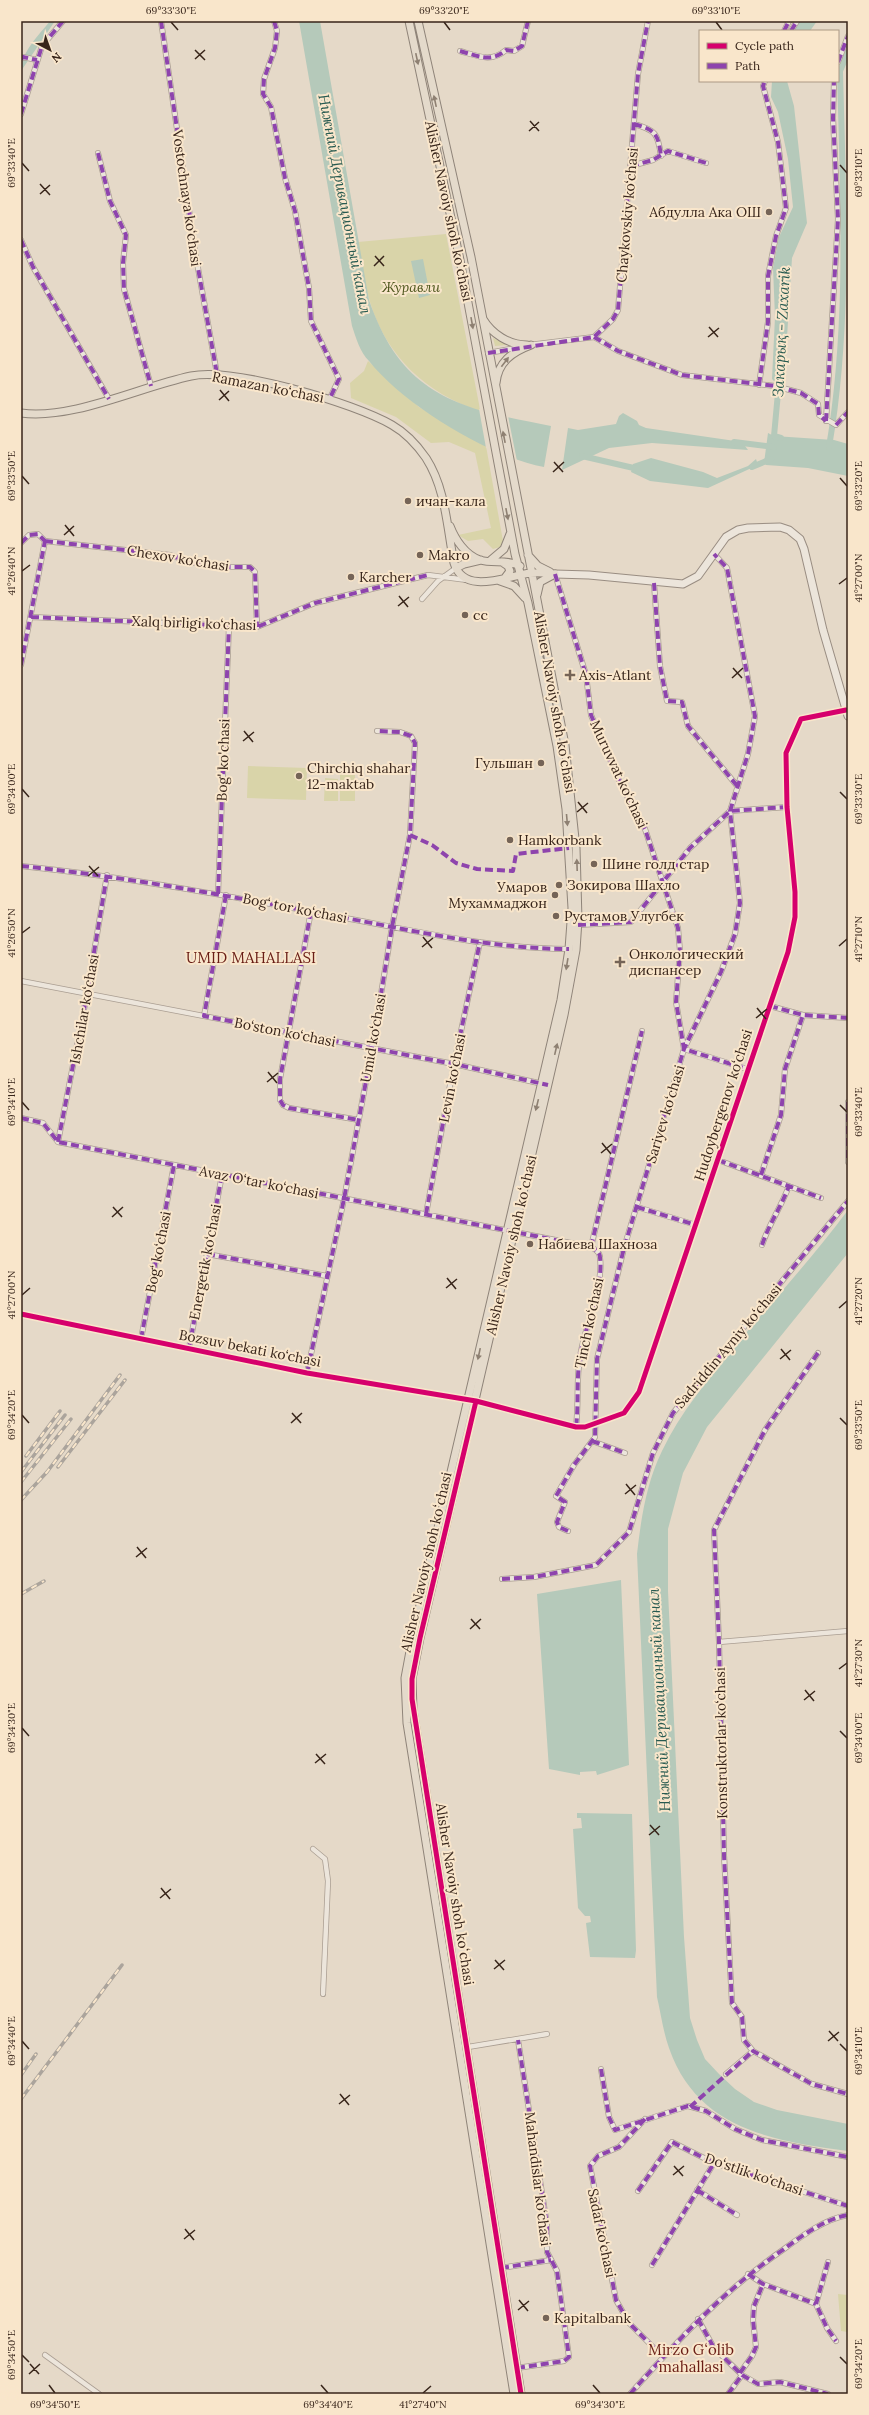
<svg xmlns="http://www.w3.org/2000/svg" width="869" height="2415" font-family="Lora,serif">
<style>
.green{fill:#d9d4a9}
.water{fill:#b5c9ba}
.pier{fill:#e5d9c8}
.lines{fill:none;stroke-linecap:round;stroke-linejoin:round}
.canal{stroke:#b5c9ba;stroke-width:6}
.street-casing{stroke:#aa9e92;stroke-width:6}
.secondary-casing{stroke:#998d82;stroke-width:9}
.primary-casing{stroke:#8f8479;stroke-width:9}
.street{stroke:#ece5db;stroke-width:4.5}
.secondary{stroke:#ece5db;stroke-width:7}
.primary{stroke:#e4dacb;stroke-width:7}
.rail-casing{stroke:#aba49c;stroke-width:3.5}
.rail{stroke:#f9e6cb;stroke-width:2;stroke-dasharray:6;stroke-linecap:butt}
.quiet{stroke:#8e44ad;stroke-width:4;stroke-dasharray:8 4;stroke-linecap:butt}
.cycleway-casing{stroke:#f9e6cb;stroke-width:8}
.cycleway{stroke:#d6006c;stroke-width:5}
.oneway{fill:#8e8072}
.ticks{fill:none;stroke:#38251a;stroke-width:1.5}
.poi-dot{fill:#756457;stroke:#f9e6cb;stroke-width:1.5}
.labels{text-anchor:middle;dominant-baseline:central;stroke-width:4;stroke-linejoin:round;paint-order:stroke}
.street-label{font-size:14px;fill:#38251a;stroke:#f9e6cb}
.poi-label{font-size:14px;fill:#38251a;stroke:#f9e6cb;text-anchor:start}
.park-label{font-size:14px;font-style:italic;fill:#4f571e;stroke:#f9e6cb}
.water-label{font-size:15px;font-style:italic;fill:#275a50;stroke:#f9e6cb}
.neighbourhood-label{font-size:15px;fill:#691d15;stroke:#f9e6cb}
.neatline{fill:none;stroke:#38251a;stroke-width:1.5}
.ticks-label{font-size:10px;text-anchor:middle;fill:#38251a}
</style>
<rect width="100%" height="100%" fill="#e5d9c8"/>
<path class="green" d="M446 234 479 404 480 411C427 394 386 356 370 302 364 283 362 262 358 242Z
M493 338 507 345 495 346Z
M368 361 419 407 486 446 503 541 500 547 493 549 483 539 468 541 458 535 491 528 475 453 449 442 431 443 396 417 351 398 350 383 364 371Z
M248 766 307 768 306 800 247 798Z
M340 772 355 773V801H340Z
M325 778 338 779V801H324Z
M838 2294 848 2295V2332L841 2331Z"/>
<path class="water" d="M50 21H55L21 71C21 52 39 35 50 21Z
M299 21H320L369 300C402 397 461 409 551 426L544 467C488 456 405 406 369 361 360 352 356 338 352 326Z
M799 21H817L810 31H794Z
M772 81H787L794 106 807 223 792 258 784 385 779 386 772 379 775 317 773 268 779 237 793 207 788 159 778 112 771 97Z
M423 259 430 295 419 298 411 261Z
M623 413 637 421 639 425 646 428 742 442 748 450 652 443 609 448 562 470 568 428 578 430 616 424 619 416Z
M768 433 774 436 834 440 848 444V476L808 468 766 465 764 463Z
M651 458 703 472 717 478 748 466 756 459 758 465 708 488 650 481 631 472 633 464Z
M848 1210V1253L707 1427 683 1473 668 1529V1591L684 1937 690 2018 697 2040 705 2059 719 2074 735 2089 754 2102 777 2110 848 2124V2151C773 2141 697 2129 669 2048 663 2031 661 2014 657 1997L637 1554C641 1519 646 1484 662 1451 680 1413 708 1380 734 1347 772 1302 813 1257 848 1210Z
M621 1580 629 1765 597 1775 596 1771 580 1772V1775L549 1769 537 1594Z
M577 1813 632 1814 636 1950 635 1958 590 1957 586 1923 591 1922 590 1916H585L578 1908 573 1829 582 1828 581 1818H577Z"/>
<path class="pier" d="M479 409 508 416 517 461 486 448Z"/>
<g class="lines">
<path class="canal" d="M779 382 774 436 781 438
M734 442 774 447
M829 447C850 323 843 196 840 71L848 52
M582 456 638 469
M752 467 771 459"/>
<g class="street-casing">
<path id="street" d="M161 21 196 257 217 374
M274 21 277 31 275 48 264 79 263 94 271 107 285 178 295 211 309 288 311 321 339 379 330 398
M784 31 789 21
M791 31 797 21
M460 51C478 56 491 63 506 50L514 51 522 46 528 21
M21 59 23 57 37 60
M838 62 848 36
M21 114 42 46 63 21
M634 124C656 130 658 134 661 156
M98 153 110 201 126 235 123 263 124 289 151 386
M631 166 653 160 668 151 706 163
M21 240 33 267 109 399
M594 337 618 351 682 375 775 386 801 393 818 404 819 415 836 425 848 412
M529 345 594 337 613 319 618 310 638 74 648 21
M488 353 522 347
M759 385 768 322V276L776 236 786 208 778 142 763 86 765 81
M826 421 838 219 833 118 834 81
M45 541 170 555 190 562 217 567H250L255 572 257 627
M21 543 29 535 38 534 45 541
M555 574 586 675 591 715 621 785 645 829 678 928 680 951 676 1002 684 1049 747 1069
M654 583 660 666 667 701 682 702 688 726 738 787
M422 599 438 581 456 568
M31 617 257 627 315 603 428 575 467 580
M21 665 45 541
M21 866C128 877 234 897 340 917 416 931 492 949 569 949
M218 894 229 626
M311 911 280 1079V1100L283 1105 289 1108 359 1120
M578 925 631 922 690 848 730 811 787 807
M21 981 454 1064 543 1084
M770 1006 803 1015 848 1018
M204 1016 226 895
M848 1102V1162
M21 1118 43 1123 58 1142 591 1247C596 1250 600 1252 600 1258 604 1285 584 1328 580 1357 576 1380 579 1403 576 1427
M58 1142 87 994 107 875
M718 1160 821 1198
M761 1175 781 1115 785 1069 803 1015
M637 1207 696 1225
M426 1214 454 1064 480 942
M762 1245C769 1224 781 1207 789 1186
M591 1247 642 1031
M207 1254 327 1276
M21 1314 307 1373 476 1401 576 1427H585L624 1413 639 1392 788 952 795 917V892L787 807 786 753 801 719 846 710
M141 1339 174 1165
M189 1348 222 1175
M818 1353 765 1430 714 1530 719 1642 724 1855 732 2003 742 2017 744 2040 753 2051 812 2084 848 2094
M307 1373 344 1199 372 1049 392 927 410 835 415 743 411 736 400 732 377 731
M592 1441 625 1453
M568 1531 559 1527 557 1522 565 1502 556 1496 574 1465 595 1437 597 1359 624 1248 684 1049 721 972 735 934 740 903 730 811 748 754 755 716 727 568 714 554
M502 1579 534 1577 596 1565 629 1532 653 1453 673 1413 848 1201
M719 1642 848 1631
M313 1849 325 1859 328 1881 323 1994
M468 2047 547 2034
M601 2069 609 2117 615 2130 688 2106 706 2111 735 2129 762 2140 848 2157
M726 2074 753 2051
M645 2119 619 2147 598 2156 590 2166 616 2300 629 2323 662 2356
M697 2190 737 2215
M638 2191 672 2142 714 2163 848 2206
M828 2262 816 2304 827 2328 836 2341
M652 2265 714 2163
M501 2268 551 2260
M748 2274 763 2284 816 2304
M698 2319 714 2348 742 2375 758 2384 780 2382 828 2394
M45 2355 99 2394
M517 2368 564 2361 569 2357 557 2271 547 2252V2225L518 2040
M740 2373 752 2356 756 2347 753 2320 754 2306 763 2284
M630 2394C680 2338 722 2292 784 2249 803 2235 825 2219 848 2215
M728 2394 742 2375"/>
</g>
<g class="secondary-casing">
<path id="secondary" d="M555 574 589 575 683 584 698 576 726 537 738 530 748 528 780 527 789 530 800 539 804 549 823 630 848 716"/>
</g>
<g class="primary-casing">
<path id="primary" d="M409 21 460 260 515 554 528 603 557 746 566 809 572 908 569 949 561 1000 413 1635 405 1678 407 1723 514 2394
M418 21 471 257 565 745 576 848 578 920 576 950 564 1015 420 1638 412 1679 413 1710 521 2394
M483 319C492 334 509 345 527 345
M496 383C498 362 512 352 531 345
M21 413C73 420 139 387 191 376 233 367 354 403 392 425 406 433 417 445 426 458 446 489 447 528 454 563 464 596 507 576 530 573 538 572 547 573 555 574
M450 526C455 539 465 555 480 560 493 564 507 559 520 566
M528 555 538 566 550 572
M491 560 504 549 510 534
M502 562 508 566 510 571 504 579
M456 568 464 564 481 560
M500 581 514 586 525 598
M537 595 540 582 553 575"/>
</g>
<use href="#street" class="street"/>
<use href="#secondary" class="secondary"/>
<use href="#primary" class="primary"/>
<g class="rail-casing">
<path id="rail" d="M26 1456 60 1411
M58 1467 125 1380
M21 1472 65 1415
M21 1482 71 1419
M21 1500 47 1472 120 1375
M21 1594 44 1581
M21 2075 36 2054
M21 2099 122 1965"/>
</g>
<use href="#rail" class="rail"/>
<path class="quiet" d="M161 21 196 257 217 374
M274 21 277 31 275 48 264 79 263 94 271 107 285 178 295 211 309 288 311 321 339 379 330 398
M784 31 789 21
M791 31 797 21
M460 51C478 56 491 63 506 50L514 51 522 46 528 21
M21 59 23 57 37 60
M838 62 848 36
M21 114 42 46 63 21
M634 124C656 130 658 134 661 156
M98 153 110 201 126 235 123 263 124 289 151 386
M631 166 653 160 668 151 706 163
M21 240 33 267 109 399
M594 337 618 351 682 375 775 386 801 393 818 404 819 415 826 421
M488 353 594 337 613 319 618 310 638 74 648 21
M759 385 768 322V276L776 236 786 208 778 142 763 86 765 81
M826 421 838 219 833 118 834 81
M836 425 848 412
M45 541 170 555 190 562 217 567H250L255 572 257 627
M21 543 29 535 38 534 45 541
M555 574 586 675 591 715 621 785 645 829 678 928 680 951 676 1002 684 1049 747 1069
M654 583 660 666 667 701 682 702 688 726 738 787
M31 617 257 627 315 603 428 575
M21 665 45 541
M410 835 432 845 456 863 477 869 513 871 516 854 569 848
M21 866C128 877 234 897 340 917 416 931 492 949 569 949
M218 894 229 626
M226 895 204 1016 454 1064 548 1085
M311 911 280 1079V1100L283 1105 289 1108 359 1120
M578 925 631 922 690 848 730 811 787 807
M770 1006 803 1015 848 1018
M848 1102V1162
M21 1118 43 1123 58 1142 591 1247C596 1250 600 1252 600 1258 604 1285 584 1328 580 1357 576 1380 579 1403 576 1427
M58 1142 87 994 107 875
M718 1160 821 1198
M761 1175 781 1115 785 1069 803 1015
M637 1207 696 1225
M426 1214 454 1064 480 942
M762 1245C769 1224 781 1207 789 1186
M591 1247 642 1031
M207 1254 327 1276
M141 1339 174 1165
M189 1348 222 1175
M818 1353 765 1430 714 1530 719 1642 724 1855 732 2003 742 2017 744 2040 753 2051 812 2084 848 2094
M307 1373 344 1199 372 1049 392 927 410 835 415 743 411 736 400 732 377 731
M592 1441 625 1453
M568 1531 559 1527 557 1522 565 1502 556 1496 574 1465 595 1437 597 1359 624 1248 684 1049 721 972 735 934 740 903 730 811 748 754 755 716 727 568 714 554
M502 1579 534 1577 596 1565 629 1532 653 1453 673 1413 848 1201
M601 2069 609 2117 615 2130 688 2106 706 2111 735 2129 762 2140 848 2157
M690 2107 753 2051
M645 2119 619 2147 598 2156 590 2166 616 2300 629 2323 662 2356
M697 2190 737 2215
M638 2191 672 2142 714 2163 848 2206
M828 2262 816 2304 827 2328 836 2341
M652 2265 714 2163
M501 2268 551 2260
M748 2274 763 2284 816 2304
M698 2319 714 2348 742 2375 758 2384 780 2382 828 2394
M517 2368 564 2361 569 2357 557 2271 547 2252V2225L518 2040
M740 2373 752 2356 756 2347 753 2320 754 2306 763 2284
M630 2394C680 2338 722 2292 784 2249 803 2235 825 2219 848 2215
M728 2394 742 2375"/>
<g class="cycleway-casing">
<path id="cycleway" d="M21 1314 307 1373 476 1401 576 1427H585L624 1413 639 1392 788 952 795 917V892L787 807 786 753 801 719 846 710
M476 1401 420 1638 412 1679V1699L521 2394"/>
</g>
<use href="#cycleway" class="cycleway"/>
</g>
<defs><path id="oneway-solid" d="M-6-.8H1V-3.2L6.5 0L1 3.2V.8H-6Z"/></defs>
<g class="oneway">
<use href="#oneway-solid" transform="translate(417 59) rotate(78)"/>
<use href="#oneway-solid" transform="translate(435 101) rotate(-102)"/>
<use href="#oneway-solid" transform="translate(472 323) rotate(80)"/>
<use href="#oneway-solid" transform="translate(505 362) rotate(-53)"/>
<use href="#oneway-solid" transform="translate(504 437) rotate(-101)"/>
<use href="#oneway-solid" transform="translate(507 514) rotate(79)"/>
<use href="#oneway-solid" transform="translate(567 820) rotate(85)"/>
<use href="#oneway-solid" transform="translate(577 865) rotate(-92)"/>
<use href="#oneway-solid" transform="translate(567 964) rotate(99)"/>
<use href="#oneway-solid" transform="translate(556 1049) rotate(-77)"/>
<use href="#oneway-solid" transform="translate(537 1105) rotate(104)"/>
<use href="#oneway-solid" transform="translate(479 1354) rotate(102)"/>
</g>
<path class="ticks" d="M171 22 178 30M444 22 450 30M716 22 722 30M195 50 205 60M195 59 205 50M530 121 539 131M529 131 539 122M22 163 29 171M840 165 847 173M40 184 50 195M40 194 50 185M375 256 384 266M374 266 384 256M709 327 718 337M708 337 719 328M220 390 229 401M219 400 229 391M554 462 563 472M553 472 564 462M22 476 29 484M840 478 847 486M65 525 74 536M64 535 74 526M22 571 30 565M839 584 847 578M399 596 408 607M398 606 409 597M733 668 742 678M732 678 743 668M244 731 253 742M243 741 254 732M22 789 29 797M840 792 847 799M578 802 587 813M577 812 588 803M89 866 98 876M88 876 99 867M22 933 30 927M423 937 432 948M839 946 847 939M422 947 433 938M757 1008 766 1019M756 1018 767 1009M268 1072 277 1083M267 1082 278 1073M22 1102 29 1110M840 1105 847 1112M602 1143 611 1154M601 1153 612 1144M113 1207 122 1217M112 1217 123 1207M447 1278 456 1289M446 1288 457 1279M22 1295 30 1288M839 1308 847 1301M781 1349 790 1360M780 1359 791 1350M292 1413 301 1423M22 1415 29 1423M840 1418 847 1425M291 1423 302 1413M626 1484 635 1495M625 1494 636 1485M137 1547 146 1558M136 1557 147 1548M471 1619 480 1629M470 1629 481 1619M839 1669 847 1663M805 1690 814 1701M804 1700 815 1691M22 1728 29 1736M840 1731 847 1738M316 1754 325 1764M315 1763 326 1754M650 1825 659 1835M649 1835 660 1826M161 1888 170 1899M160 1898 171 1889M495 1960 504 1970M494 1969 505 1960M829 2031 838 2041M22 2041 29 2049M828 2041 839 2032M840 2044 847 2051M340 2094 349 2105M339 2104 350 2095M674 2166 683 2176M673 2175 684 2166M185 2229 194 2240M184 2239 195 2230M519 2300 528 2311M518 2310 529 2301M22 2355 29 2362M840 2357 847 2364M30 2364 39 2374M29 2374 40 2364M49 2385 55 2393M321 2385 328 2393M593 2385 600 2393M423 2393 431 2386"/>
<g class="poi-dot">
<circle cx="769" cy="212" r="4"/>
<circle cx="408" cy="501" r="4"/>
<circle cx="420" cy="555" r="4"/>
<circle cx="351" cy="577" r="4"/>
<circle cx="465" cy="615" r="4"/>
<path d="M568 669h4v4h4v4h-4v4h-4v-4h-4v-4h4z"/>
<circle cx="541" cy="763" r="4"/>
<circle cx="299" cy="776" r="4"/>
<circle cx="510" cy="840" r="4"/>
<circle cx="594" cy="864" r="4"/>
<circle cx="559" cy="885" r="4"/>
<circle cx="555" cy="895" r="4"/>
<circle cx="556" cy="916" r="4"/>
<path d="M618 956h4v4h4v4h-4v4h-4v-4h-4v-4h4z"/>
<circle cx="530" cy="1244" r="4"/>
<circle cx="546" cy="2318" r="4"/>
</g>
<g class="labels">
<g class="street-label">
<text transform="translate(187 198) rotate(82)">Vostochnaya ko‘chasi</text>
<text transform="translate(449 211) rotate(78)">Alisher Navoiy shoh koʻchasi</text>
<text transform="translate(627 215) rotate(-85)">Chaykovskiy ko‘chasi</text>
<text transform="translate(268 387) rotate(11)">Ramazan ko‘chasi</text>
<text transform="translate(178 558) rotate(9)">Chexov ko‘chasi</text>
<text transform="translate(194 623) rotate(2)">Xalq birligi ko‘chasi</text>
<text transform="translate(555 702) rotate(80)">Alisher Navoiy shoh koʻchasi</text>
<text transform="translate(223 760) rotate(-88)">Bog' ko'chasi</text>
<text transform="translate(619 774) rotate(65)">Muruvvat ko‘chasi</text>
<text transform="translate(295 908) rotate(11)">Bog‘ tor ko‘chasi</text>
<text transform="translate(84 1009) rotate(-80)">Ishchilar ko‘chasi</text>
<text transform="translate(285 1032) rotate(11)">Bo‘ston ko‘chasi</text>
<text transform="translate(373 1038) rotate(-80)">Umid ko‘chasi</text>
<text transform="translate(452 1078) rotate(-79)">Levin ko‘chasi</text>
<text transform="translate(723 1105) rotate(-72)">Hudoybergenov ko‘chasi</text>
<text transform="translate(665 1114) rotate(-73)">Sariyev ko‘chasi</text>
<text transform="translate(259 1182) rotate(11)">Avaz O‘tar ko‘chasi</text>
<text transform="translate(511 1245) rotate(-77)">Alisher Navoiy shoh koʻchasi</text>
<text transform="translate(158 1252) rotate(-79)">Bog‘ ko‘chasi</text>
<text transform="translate(205 1262) rotate(-79)">Energetik ko‘chasi</text>
<text transform="translate(589 1323) rotate(-78)">Tinch ko‘chasi</text>
<text transform="translate(728 1346) rotate(-50)">Sadriddin Ayniy ko‘chasi</text>
<text transform="translate(250 1348) rotate(11)">Bozsuv bekati ko‘chasi</text>
<text transform="translate(426 1562) rotate(-77)">Alisher Navoiy shoh koʻchasi</text>
<text transform="translate(721 1743) rotate(-91)">Konstruktorlar ko‘chasi</text>
<text transform="translate(455 1894) rotate(81)">Alisher Navoiy shoh koʻchasi</text>
<text transform="translate(754 2174) rotate(19)">Do‘stlik ko‘chasi</text>
<text transform="translate(538 2179) rotate(83)">Mahandislar ko‘chasi</text>
<text transform="translate(602 2233) rotate(78)">Sadaf ko‘chasi</text>
</g>
<g class="poi-label">
<text x="761" y="212" text-anchor="end">Абдулла Ака ОШ</text>
<text x="416" y="501">ичан-кала</text>
<text x="428" y="555">Makro</text>
<text x="359" y="577">Karcher</text>
<text x="473" y="615">cc</text>
<text x="579" y="675">Axis-Atlant</text>
<text x="533" y="763" text-anchor="end">Гульшан</text>
<text x="307" y="768">Chirchiq shahar<tspan x="307" dy="16">12-maktab</tspan></text>
<text x="518" y="840">Hamkorbank</text>
<text x="602" y="864">Шине голд стар</text>
<text x="567" y="885">Зокирова Шахло</text>
<text x="547" y="887" text-anchor="end">Умаров<tspan x="547" dy="16">Мухаммаджон</tspan></text>
<text x="564" y="916">Рустамов Улугбек</text>
<text x="629" y="954">Онкологический<tspan x="629" dy="16">диспансер</tspan></text>
<text x="538" y="1244">Набиева Шахноза</text>
<text x="554" y="2318">Kapitalbank</text>
</g>
<g class="park-label">
<text x="411" y="287">Журавли</text>
</g>
<g class="water-label">
<text transform="translate(345 204) rotate(79)">Нижний Деривационный канал</text>
<text transform="translate(781 332) rotate(-87)">Закарық - Zaxarik</text>
<text transform="translate(659 1700) rotate(-93)">Нижний Деривационный канал</text>
</g>
<g class="neighbourhood-label">
<text x="251" y="957">UMID MAHALLASI</text>
<text x="691" y="2349">Mirzo Gʻolib<tspan x="691" dy="17">mahallasi</tspan></text>
</g>
</g>
<rect width="869" height="2415" fill="none" stroke="#f9e6cb" stroke-width="44"/>
<rect x="699" y="30" width="140" height="52" fill="#f9e6cb" stroke="#ac9984"/>
<rect x="707" y="43" width="20" height="6" fill="#d6006c" stroke="#ac9984"/>
<text x="735" y="50" font-size="12" fill="#38251a">Cycle path</text>
<rect x="707" y="63" width="20" height="6" fill="#8e44ad" stroke="#ac9984"/>
<text x="735" y="70" font-size="12" fill="#38251a">Path</text>
<g transform="translate(50 50) rotate(139)" stroke="#f9e6cb" stroke-width="3" paint-order="stroke">
<path d="M0-3L7 15L0 10L-7 15Z" fill="#38251a"/>
<text y="-6" font-size="11" font-weight="bold" text-anchor="middle" fill="#38251a">N</text>
</g>
<rect x="22" y="22" width="825" height="2371" class="neatline"/>
<g class="ticks-label">
<text x="171" y="14">69°33'30"E</text>
<text x="444" y="14">69°33'20"E</text>
<text x="716" y="14">69°33'10"E</text>
<text transform="translate(11 163) rotate(-90)" y="4">69°33'40"E</text>
<text transform="translate(858 173) rotate(-90)" y="4">69°33'10"E</text>
<text transform="translate(11 476) rotate(-90)" y="4">69°33'50"E</text>
<text transform="translate(858 486) rotate(-90)" y="4">69°33'20"E</text>
<text transform="translate(11 571) rotate(-90)" y="4">41°26'40"N</text>
<text transform="translate(858 578) rotate(-90)" y="4">41°27'00"N</text>
<text transform="translate(11 789) rotate(-90)" y="4">69°34'00"E</text>
<text transform="translate(858 799) rotate(-90)" y="4">69°33'30"E</text>
<text transform="translate(11 933) rotate(-90)" y="4">41°26'50"N</text>
<text transform="translate(858 939) rotate(-90)" y="4">41°27'10"N</text>
<text transform="translate(11 1102) rotate(-90)" y="4">69°34'10"E</text>
<text transform="translate(858 1112) rotate(-90)" y="4">69°33'40"E</text>
<text transform="translate(11 1295) rotate(-90)" y="4">41°27'00"N</text>
<text transform="translate(858 1301) rotate(-90)" y="4">41°27'20"N</text>
<text transform="translate(11 1415) rotate(-90)" y="4">69°34'20"E</text>
<text transform="translate(858 1425) rotate(-90)" y="4">69°33'50"E</text>
<text transform="translate(858 1663) rotate(-90)" y="4">41°27'30"N</text>
<text transform="translate(11 1728) rotate(-90)" y="4">69°34'30"E</text>
<text transform="translate(858 1738) rotate(-90)" y="4">69°34'00"E</text>
<text transform="translate(11 2041) rotate(-90)" y="4">69°34'40"E</text>
<text transform="translate(858 2051) rotate(-90)" y="4">69°34'10"E</text>
<text transform="translate(11 2355) rotate(-90)" y="4">69°34'50"E</text>
<text transform="translate(858 2364) rotate(-90)" y="4">69°34'20"E</text>
<text x="55" y="2408">69°34'50"E</text>
<text x="328" y="2408">69°34'40"E</text>
<text x="423" y="2408">41°27'40"N</text>
<text x="600" y="2408">69°34'30"E</text>
</g>
</svg>
